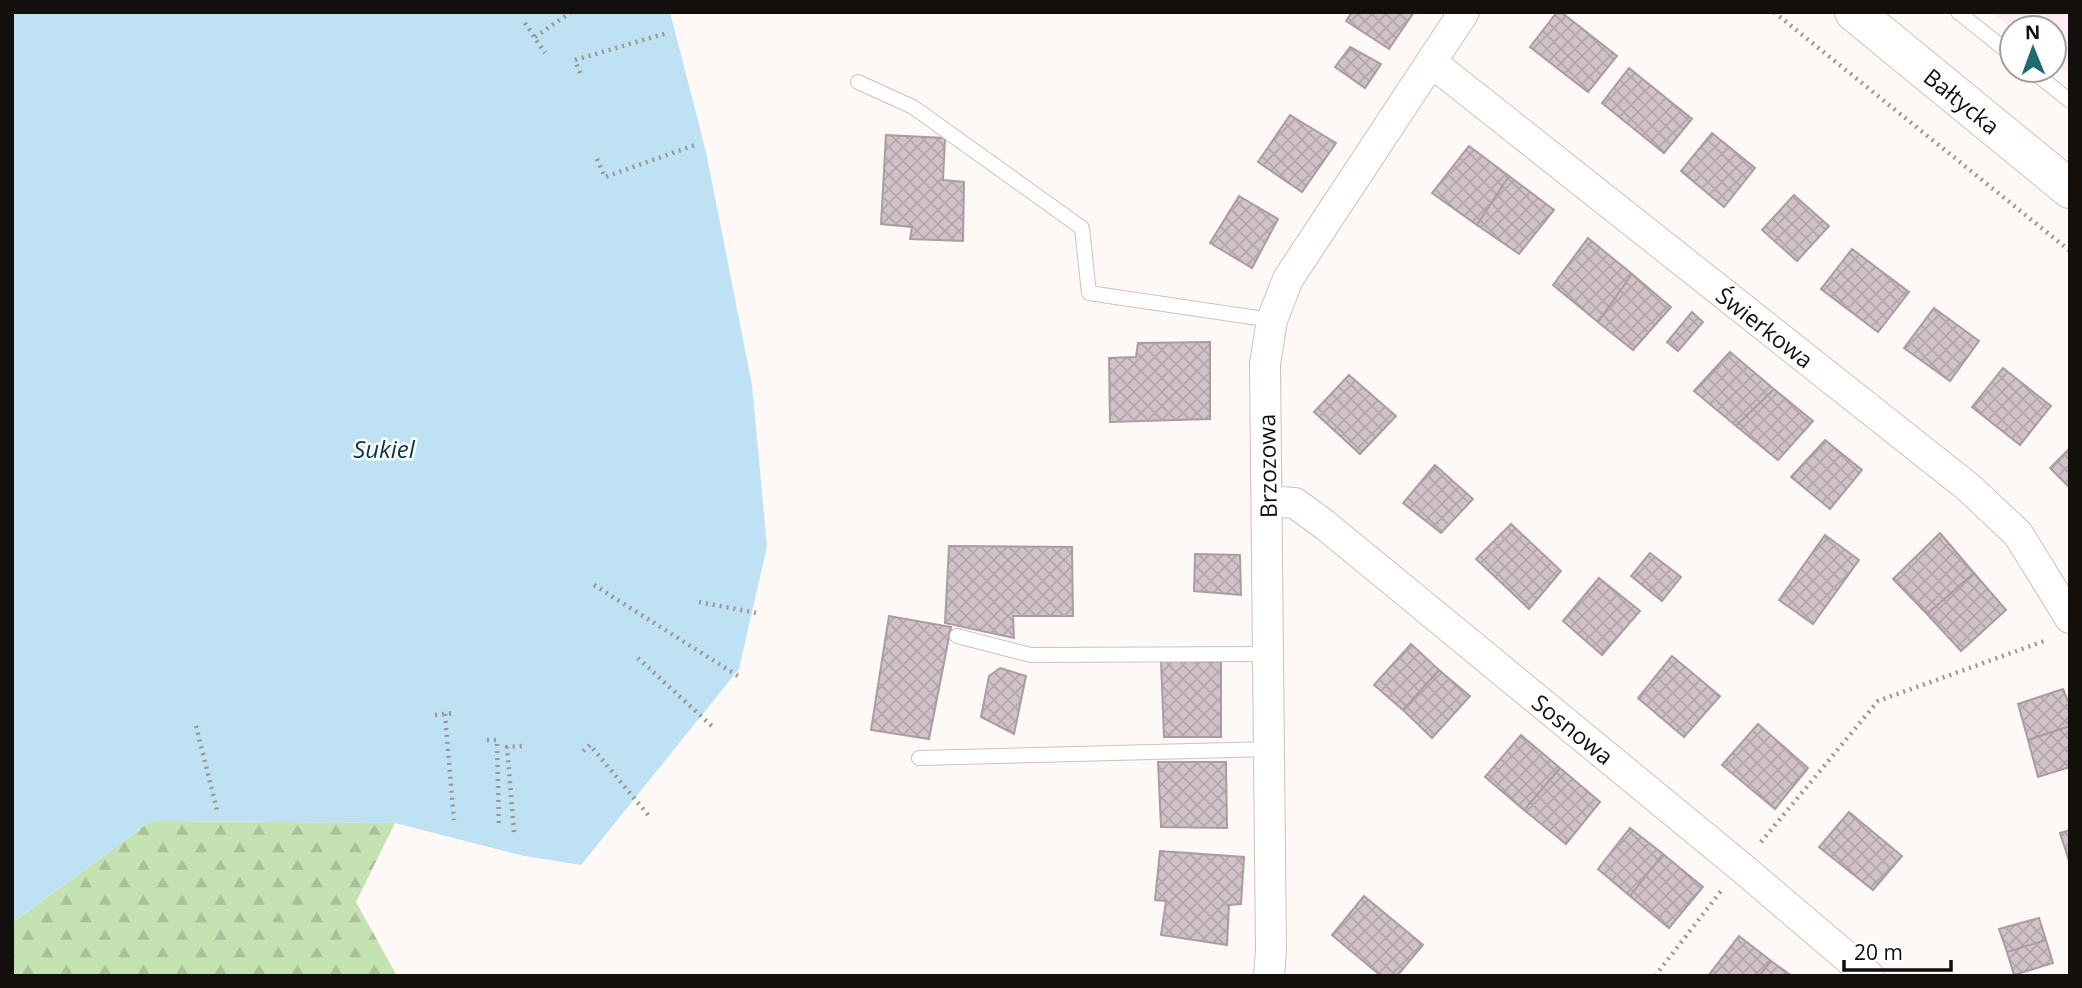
<svg xmlns="http://www.w3.org/2000/svg" width="2082" height="988" font-family="'Open Sans',sans-serif">
<style>
.commercial{fill:#feeaf3}
.forest{fill:url(#forest-firs)}
.water{fill:#bee2f4}
.building{fill:url(#building-cross-hatch);stroke:#ab9ca1;stroke-width:2}
.lines{fill:none;stroke-linecap:round;stroke-linejoin:round}
.service-casing{stroke:#cec1b9;stroke-width:16}
.minor-casing{stroke:#cec1b9;stroke-width:32}
.secondary-casing{stroke:#cec1b9;stroke-width:40}
.path{stroke:#9b9693;stroke-width:4.5;stroke-dasharray:2 5;stroke-linecap:butt}
.service{stroke:#fff;stroke-width:14}
.minor{stroke:#fff;stroke-width:30}
.secondary{stroke:#fff;stroke-width:38}
.labels{text-anchor:middle;dominant-baseline:central;stroke-width:5;stroke-linejoin:round;paint-order:stroke}
.street-label{font-size:23px;fill:#130f0c;stroke:#fff}
.water-label{font-size:24px;font-style:italic;fill:#063647;stroke:#fff}
</style>
<defs>
<pattern id="forest-firs" width="22" height="20" patternUnits="userSpaceOnUse" patternTransform="scale(1.75)"><rect width="22" height="20" fill="#c5e2b3"/><path d="M5 1l3.5 6h-7zM16 11l3.5 6h-7z" fill="#a8c199"/></pattern>
<pattern id="building-cross-hatch" width="8" height="8" patternUnits="userSpaceOnUse" patternTransform="scale(1.75)"><rect width="8" height="8" fill="#d1c2c7"/><path d="M0 0l8 8M0 8l8-8" fill="none" stroke="#b3a6aa"/></pattern>
</defs>
<rect width="100%" height="100%" fill="#fef9f6"/>
<path class="commercial" d="M1991 12H2070V75L2054 62V28L2012 29Z"/>
<path class="forest" d="M151 821 395 823 356 902 397 976H12V923Z"/>
<path class="water" d="M12 12H670L706 152 752 385 767 546 739 669 581 865 524 856 395 823 151 821 12 923Z"/>
<path class="building" d="M1352 12H1414L1389 49 1346 21Z
M1557 12H1561L1617 56 1588 92 1530 47Z
M1350 47 1381 64 1365 88 1335 67Z
M1629 68 1692 119 1664 153 1602 103Z
M1290 115 1336 143 1302 192 1258 162Z
M1712 133 1755 168 1724 207 1681 171Z
M886 135 945 138 943 180 964 182 963 241 910 239 912 227 881 224Z
M1469 146 1509 176 1477 225 1432 193Z
M1509 176 1554 210 1519 254 1477 225Z
M1794 195 1829 226 1797 261 1762 230Z
M1239 196 1278 219 1252 268 1210 243Z
M1588 238 1632 274 1598 322 1553 285Z
M1852 249 1909 292 1878 332 1821 289Z
M1632 274 1671 307 1633 350 1598 322Z
M1934 308 1979 341 1950 381 1904 348Z
M1692 312 1703 322 1678 351 1667 342Z
M1210 342V419L1110 422 1109 358 1136 357 1138 343Z
M1730 352 1774 389 1736 426 1694 391Z
M2003 368 2051 406 2020 445 1972 407Z
M1349 375 1396 416 1360 454 1314 412Z
M1774 389 1813 421 1778 460 1736 426Z
M1825 440 1862 470 1830 509 1791 477Z
M2070 448V488L2050 468Z
M1435 465 1473 499 1441 533 1403 503Z
M1511 524 1561 571 1529 609 1476 559Z
M1940 533 1974 573 1927 614 1893 579Z
M1825 535 1859 560 1813 624 1779 600Z
M949 546 1072 547 1073 616H1013L1014 638 945 623Z
M1650 553 1681 577 1662 601 1631 576Z
M1195 554 1240 555 1241 595 1194 591Z
M1974 573 2006 610 1961 651 1927 614Z
M1599 578 1640 611 1602 655 1563 621Z
M889 616 951 627 929 739 871 730Z
M1411 644 1439 670 1403 710 1374 685Z
M1672 656 1720 696 1684 737 1638 698Z
M1161 661 1221 662V737H1164Z
M1000 668 1026 676 1014 734 981 717 989 676Z
M1439 670 1470 696 1432 738 1403 710Z
M2063 689 2070 706V726L2028 740 2018 704Z
M1758 724 1808 768 1775 809 1722 765Z
M2070 726V767L2038 777 2028 740Z
M1521 735 1560 768 1524 810 1485 777Z
M1158 762H1226L1227 828 1161 827Z
M1560 768 1600 802 1566 844 1524 810Z
M1849 812 1902 856 1873 890 1819 847Z
M1630 828 1663 854 1630 896 1598 869Z
M2070 830V864L2060 833Z
M1160 851 1244 857 1241 904 1229 905 1227 945 1161 935 1166 901 1155 900Z
M1663 854 1703 887 1669 928 1630 896Z
M1364 896 1423 945 1397 976H1381L1332 935Z
M2039 918 2046 940 2007 952 1999 929Z
M1739 936 1771 961 1759 976H1708Z
M2046 940 2053 963 2014 975 2007 952Z
M1771 961 1792 976H1759Z"/>
<g class="lines">
<g class="service-casing">
<path id="service" d="M1958 12 2012 55
M2031 70 2070 101
M858 82 913 107 1082 228 1089 293 1272 320
M957 636 1031 655 1269 654
M919 758 1270 749"/>
</g>
<g class="minor-casing">
<path id="minor" d="M1431 62 1968 487 2018 534 2070 618
M1267 501 1295 503 1325 525 1741 867 1869 976
M1269 976 1271 950 1265 364 1272 320 1288 279 1464 12"/>
</g>
<g class="secondary-casing">
<path id="secondary" d="M1854 12 2070 189"/>
</g>
<path class="path" d="M1774 12 2070 251
M525 23 545 53
M535 37 571 12
M580 73 575 60 667 33
M597 159 605 177 695 145
M594 585 738 676
M699 602 757 613
M638 658 715 729
M445 714 454 820
M435 715 454 713
M196 726 218 814
M487 740H497L499 828
M583 751 590 745 649 816
M514 832 507 747 522 746
M1761 842 1878 701 2047 640
M1655 976 1721 891"/>
<use href="#service" class="service"/>
<use href="#minor" class="minor"/>
<use href="#secondary" class="secondary"/>
</g>
<g class="labels">
<g class="street-label">
<text transform="translate(1962 101) rotate(39)">Bałtycka</text>
<text transform="translate(1765 327) rotate(38)">Świerkowa</text>
<text transform="translate(1267 466) rotate(-91)">Brzozowa</text>
<text transform="translate(1573 729) rotate(39)">Sosnowa</text>
</g>
<g class="water-label">
<text x="384" y="448">Sukiel</text>
</g>
</g>
<rect width="2082" height="988" fill="none" stroke="#130f0c" stroke-width="28"/>
<g transform="translate(2033 49) rotate(359)"><circle r="33" fill="#ffffff" stroke="#a19f9e" stroke-width="2"/>
<path d="M0-5L12 26L0 18L-12 26Z" fill="#1e6a70"/>
<text y="-10" font-size="19" font-weight="bold" text-anchor="middle" fill="#130f0c">N</text>
</g>
<path d="M1844 960v10h107v-10" fill="none" stroke="#130f0c" stroke-width="3.5"/>
<text x="1854" y="960" font-size="21" fill="#130f0c" stroke="#ffffff" stroke-width="5" paint-order="stroke">20 m</text>
</svg>
